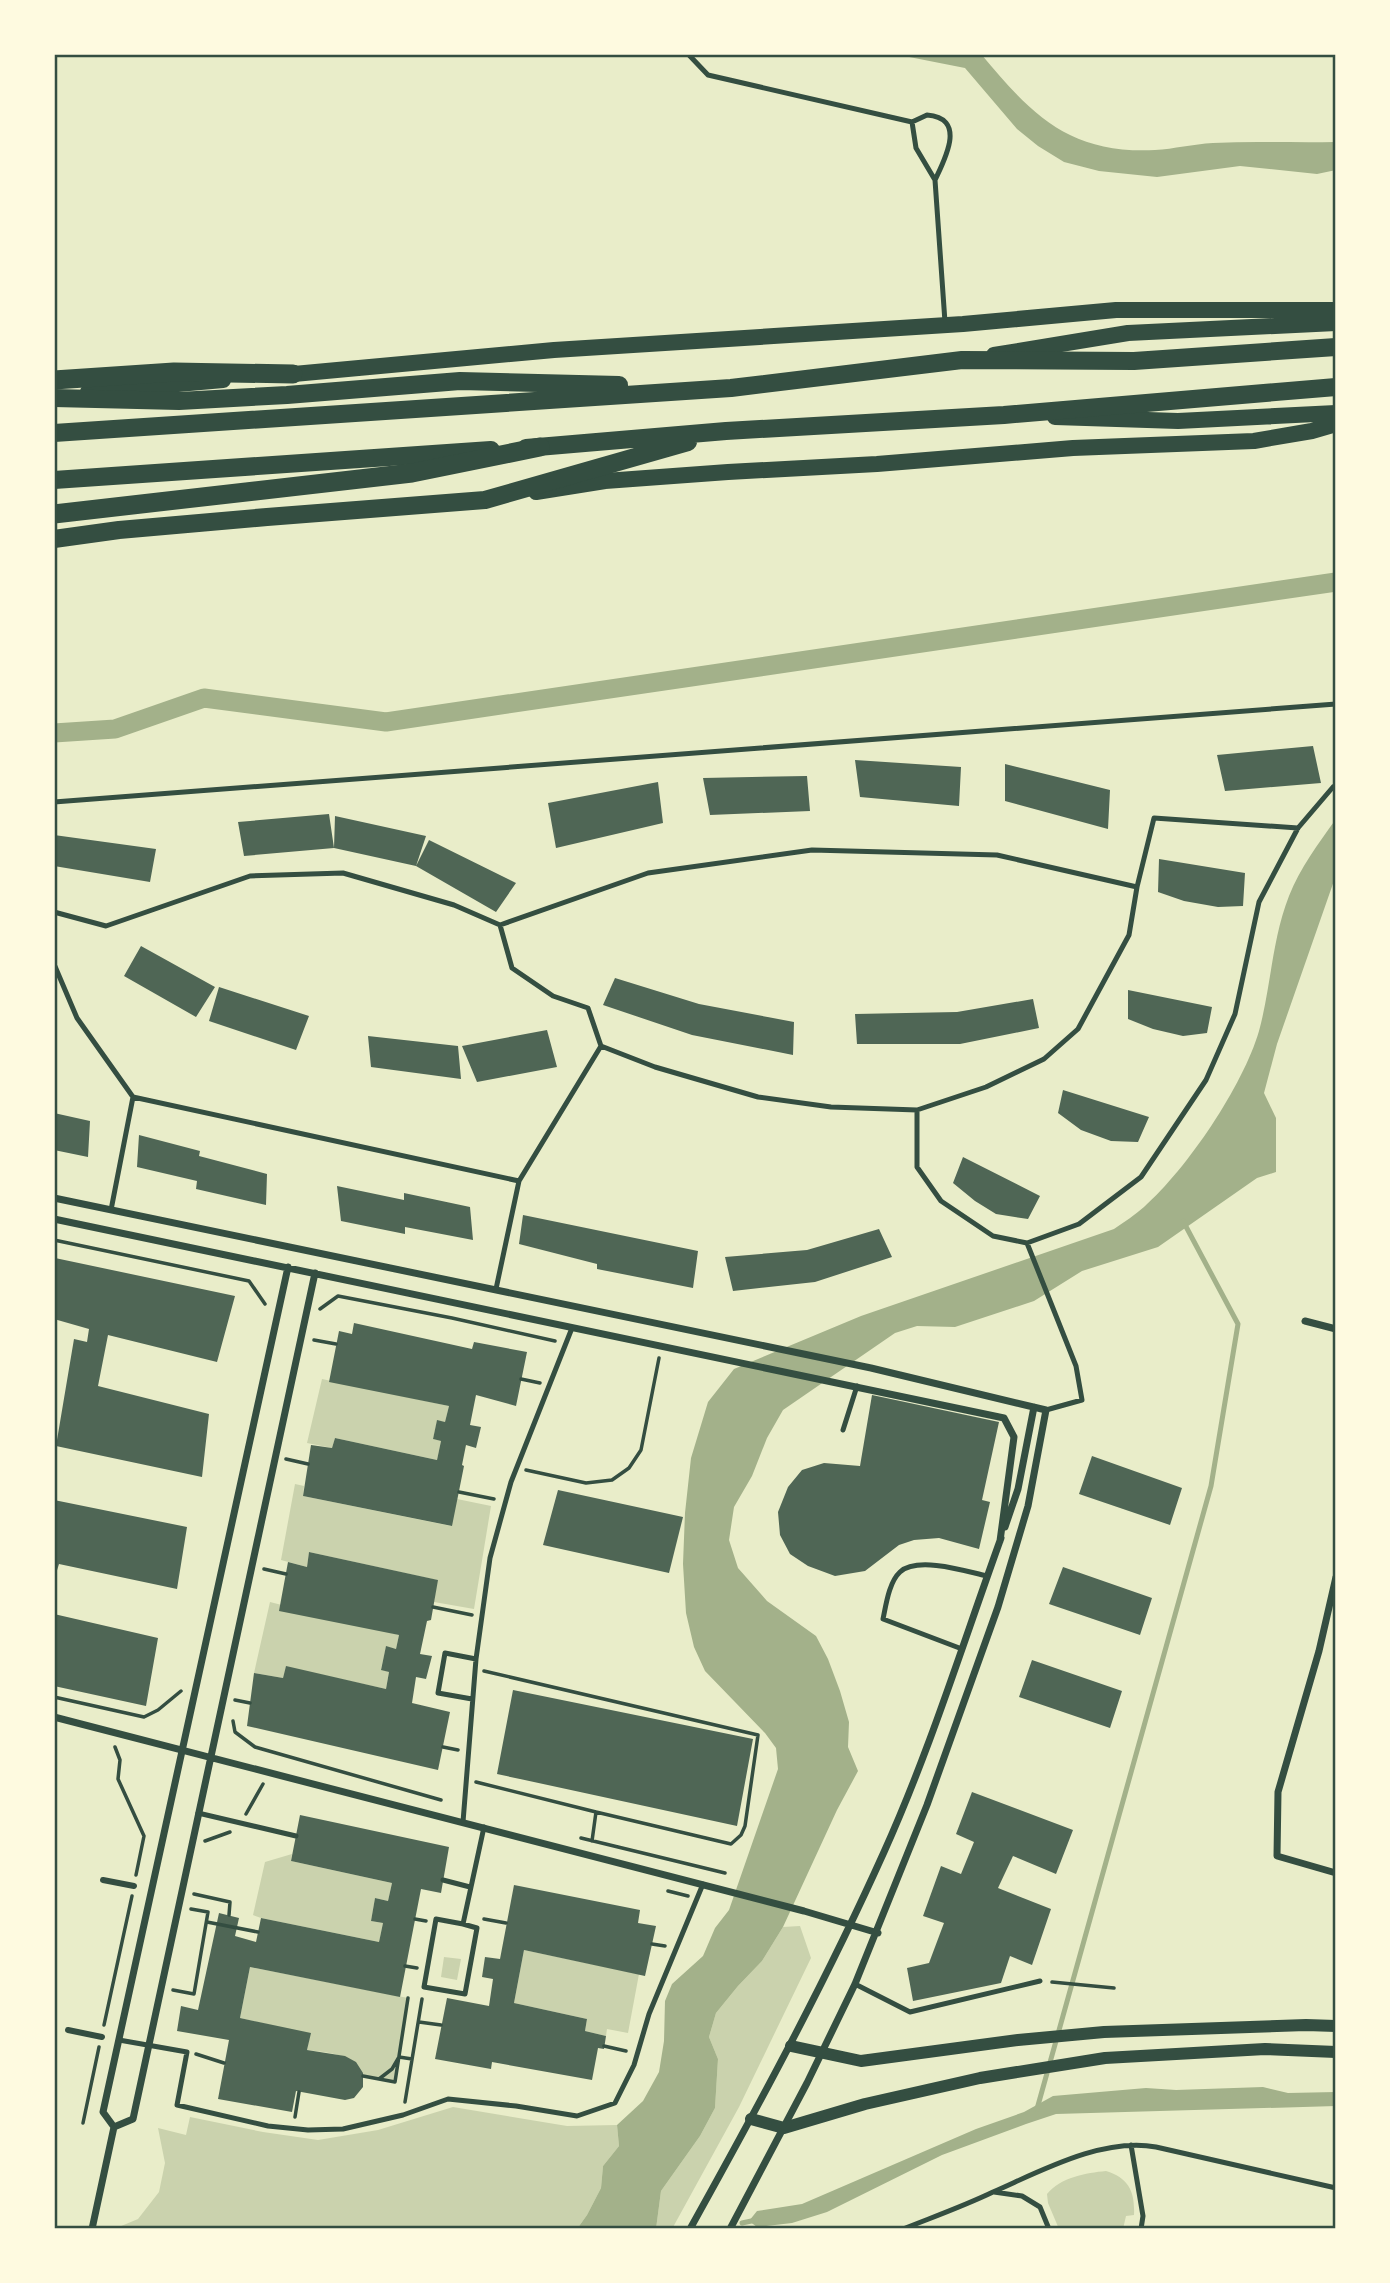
<svg xmlns="http://www.w3.org/2000/svg" width="1390" height="2283" font-family="'IBM Plex Sans',sans-serif">
<style>
.green{fill:#cad2ad}
.water{fill:#a3b18a}
.lines{fill:none;stroke-linecap:round;stroke-linejoin:round}
.stream{stroke:#a3b18a;stroke-width:5}
.canal{stroke:#a3b18a;stroke-width:19}
.building{fill:#4f6655}
.path{stroke:#344e41;stroke-width:3.5}
.service{stroke:#344e41;stroke-width:5}
.pedestrian{stroke:#344e41;stroke-width:6}
.minor{stroke:#344e41;stroke-width:7}
.tertiary{stroke:#344e41;stroke-width:12}
.primary{stroke:#344e41;stroke-width:16}
.trunk{stroke:#344e41;stroke-width:18}
.motorway{stroke:#344e41;stroke-width:19}
.neatline{fill:none;stroke:#344e41;stroke-width:2.5}
</style>
<rect width="100%" height="100%" fill="#e9edc9"/>
<path class="green" d="M322 1379 449 1406 445 1422 437 1421 433 1439 441 1441 437 1460 335 1438 332 1448 307 1443Z
M295 1484 304 1486 303 1496 451 1526 457 1499 491 1506 474 1609 434 1602 437 1580 309 1552 307 1567 281 1560Z
M270 1602 399 1635 396 1649 386 1647 381 1669 389 1672 386 1689 286 1667 283 1678 254 1673Z
M292 1854 291 1861 392 1883 388 1901 375 1898 371 1921 383 1923 379 1942 261 1918 253 1915 265 1862Z
M800 1926 811 1958 739 2107 672 2229H656L661 2191 700 2136 715 2108 718 2059 709 2037 716 2013 738 1986 762 1961 783 1927Z
M524 1950 639 1974 628 2033 607 2029 606 2036 585 2031 587 2019 514 2003Z
M444 1957 461 1959 457 1980 441 1977Z
M250 1967 408 1998 395 2082 363 2076C356 2053 328 2053 307 2050L310 2034 240 2018Z
M453 2107 567 2126 617 2125 619 2146 603 2166 601 2188 587 2215 577 2229H114L138 2219 159 2192 165 2163 158 2128 186 2135 190 2117 263 2132 318 2140 378 2130Z
M1106 2171C1129 2178 1135 2192 1134 2215L1126 2216 1123 2229H1059L1048 2203 1047 2194C1061 2177 1086 2173 1106 2171Z"/>
<path class="water" d="M894 54H981C1032 115 1069 154 1155 150 1174 149 1193 144 1213 143 1254 141 1295 143 1336 142V170L1317 174 1240 166 1157 177 1099 171 1064 162 1038 146 1017 129 965 68Z
M1336 819V875L1277 1044 1264 1093 1276 1118V1172L1257 1178 1158 1247 1082 1271 1034 1301 955 1327 917 1326 895 1333 783 1410 767 1438 752 1476 734 1507 729 1540 738 1568 767 1601 816 1636 828 1659 840 1691 849 1722 848 1747 858 1771 837 1810 783 1927 762 1961 738 1986 716 2013 709 2037 718 2059 715 2108 700 2136 661 2191 656 2229H577L587 2215 601 2188 603 2166 619 2146 617 2125 643 2101 659 2072 664 2041 665 2001 672 1984 703 1956 715 1928 729 1910 778 1769 776 1748 765 1733 705 1671 694 1647 686 1613 683 1564 685 1513 691 1458 708 1402 734 1369 861 1316 1114 1229C1124 1222 1135 1215 1144 1207 1187 1169 1243 1086 1259 1031 1271 987 1272 939 1289 896 1300 868 1318 844 1336 819Z
M1263 2087 1288 2093 1336 2092V2106L1056 2114 1026 2124 942 2155 827 2212 792 2223 757 2227 749 2221 757 2211 802 2204 976 2129 1024 2112 1053 2096 1146 2088 1176 2090Z"/>
<g class="lines">
<path class="stream" d="M1037 2109 1211 1486 1238 1324 1183 1221
M742 2223 756 2220"/>
<path class="canal" d="M54 733 115 729 204 698 386 722 1336 582"/>
</g>
<path class="building" d="M1313 746 1321 783 1225 791 1217 755Z
M855 760 961 767 959 806 860 797Z
M1005 764 1110 790 1108 829 1005 801Z
M807 776 810 811 710 815 703 778Z
M658 782 663 823 556 848 548 803Z
M329 814 334 848 335 816 426 836 416 866 429 840 516 883 496 912 416 866 334 848 244 856 238 822Z
M54 835 156 849 150 882 54 866Z
M1159 859 1245 873 1243 906 1218 907 1184 901 1158 892Z
M141 946 215 987 196 1017 124 976Z
M615 978 699 1004 794 1022 793 1055 692 1035 603 1005Z
M219 987 309 1016 296 1050 209 1021Z
M1128 990 1212 1007 1207 1033 1183 1036 1153 1029 1128 1019Z
M1033 999 1039 1028 960 1044H857L855 1014 957 1012Z
M547 1030 557 1067 477 1082 462 1046Z
M368 1036 458 1046 461 1079 371 1067Z
M1063 1090 1149 1117 1138 1142 1111 1141 1081 1130 1058 1113Z
M54 1113 90 1121 88 1157 54 1150Z
M139 1135 200 1151 199 1156 267 1174 266 1205 196 1189 197 1181 137 1167Z
M963 1157 1040 1196 1028 1219 996 1214 975 1201 953 1183Z
M337 1186 404 1200V1193L470 1207 473 1240 405 1227V1234L341 1221Z
M523 1215 698 1251 693 1288 597 1269V1264L519 1244Z
M879 1229 892 1257 815 1282 733 1291 725 1257 807 1250Z
M55 1258 235 1296 217 1362 108 1335 98 1386 209 1414 202 1477 56 1446 74 1339 87 1342 89 1329 54 1319Z
M354 1323 472 1349 474 1342 527 1352 516 1406 476 1395 470 1425 481 1427 476 1448 466 1445 462 1465 464 1466 452 1526 303 1496 311 1445 332 1448 335 1438 437 1460 441 1441 433 1439 437 1420 445 1422 449 1406 329 1382 339 1331 352 1334Z
M872 1395 999 1422 982 1500 990 1502 979 1549 939 1538 914 1540 899 1545 865 1571 835 1576 808 1566 790 1554 780 1535 778 1512 788 1487 802 1470 824 1463 860 1466Z
M1092 1456 1182 1488 1170 1525 1079 1494Z
M558 1490 683 1517 669 1573 543 1545Z
M54 1500 187 1527 177 1589 59 1564 54 1580Z
M309 1552 438 1580 431 1620 427 1621 420 1654 432 1656 426 1679 416 1677 412 1703 450 1712 438 1770 247 1726 254 1673 283 1678 286 1666 386 1689 389 1672 381 1670 386 1646 396 1649 399 1635 279 1611 288 1562 307 1567Z
M1063 1567 1152 1598 1140 1635 1049 1604Z
M54 1614 158 1638 146 1706 54 1686Z
M1032 1660 1122 1691 1110 1728 1019 1697Z
M513 1690 753 1739 737 1826 497 1774Z
M972 1792 1073 1830 1056 1874 1013 1856 998 1888 1051 1909 1032 1965 1010 1956 1001 1983 913 2001 907 1968 929 1963 944 1923 923 1916 941 1866 961 1874 974 1842 956 1834Z
M300 1815 449 1847 441 1893 421 1889 400 1997 250 1967 240 2018 311 2033 307 2050 345 2056 356 2062 363 2073V2087L354 2098 345 2100 296 2091 292 2112 218 2099 229 2040 177 2031 181 2006 198 2010 219 1913 239 1918 235 1936 256 1942 261 1918 379 1942 383 1923 371 1921 375 1898 388 1901 392 1883 291 1861Z
M514 1885 640 1910 638 1923 656 1926 645 1976 524 1950 514 2003 587 2019 585 2031 606 2036 604 2049 598 2048 592 2080 492 2062 491 2069 435 2059 447 1998 489 2006 493 1979 482 1977 485 1957 500 1959Z"/>
<g class="lines">
<path class="path" d="M54 1240 249 1281 265 1304
M320 1309 338 1296 452 1318 555 1341
M314 1340 336 1344
M521 1379 540 1383
M286 1459 308 1464
M526 1470 586 1483 612 1480 629 1468 641 1450 659 1358
M459 1492 494 1499
M264 1569 286 1574
M433 1607 472 1615
M484 1671 758 1735 745 1826 741 1835 731 1844 596 1812 592 1841
M54 1697 144 1717 158 1710 181 1691
M235 1700 250 1703
M233 1721 235 1732 255 1747 441 1800
M115 1747 120 1760 118 1779 144 1836 136 1875
M443 1747 458 1750
M476 1782 596 1812
M246 1814 263 1784
M581 1838 725 1873
M205 1841 230 1832
M668 1891 688 1896
M194 1894 230 1902 229 1915
M415 1919 426 1921
M484 1919 506 1923
M207 1922 258 1932
M652 1944 665 1946
M405 1966 417 1968
M1052 1982 1114 1988
M173 1990 194 1994 208 1912 191 1909
M419 2022 441 2025
M104 2025 132 1896
M604 2046 626 2051
M196 2054 224 2063
M363 2076 395 2082 408 1998
M379 2079 392 2069 399 2057 412 2059
M405 2102 422 1999
M295 2117 299 2092
M83 2123 99 2047"/>
<path class="service" d="M688 54 708 75 912 122
M927 115C967 118 945 159 935 180L916 148 912 122Z
M935 180 945 322
M54 802 1336 704
M54 912 106 926 250 876 343 873 454 905 500 925 648 873 812 850 997 855 1137 887
M500 925 512 968 553 996 588 1008 601 1046
M54 964 77 1018 133 1097 519 1181
M917 1110V1167L941 1201 993 1236 1027 1243
M111 1210 133 1097
M496 1289 519 1181 601 1046 655 1067 758 1097 831 1107 917 1110 986 1087 1044 1059 1078 1029 1129 935 1137 887 1154 818 1298 828
M1046 1410 1082 1400 1076 1366 1027 1243 1079 1224 1141 1177 1206 1080 1235 1014 1259 902 1298 828 1333 787
M843 1430 857 1386
M962 1649 883 1619C886 1605 889 1582 900 1572 917 1556 966 1571 987 1576
M472 1699 438 1693 445 1653 476 1659
M198 1813 296 1836
M463 1822 476 1659 490 1558 511 1482 572 1328
M443 1880 470 1887
M463 1924 477 1928 465 1994 424 1987 436 1919 463 1924 484 1827
M855 1984 910 2012 1040 1981
M119 2040 187 2052 177 2105 268 2126 308 2130 343 2129 403 2115 448 2099 516 2106 577 2116 615 2103 634 2065 649 2014 703 1884
M1131 2145 1143 2216 1141 2229
M994 2192 1022 2196 1040 2207 1049 2229
M903 2229C933 2217 964 2206 993 2192 1041 2171 1103 2137 1156 2147L1336 2188"/>
<path class="pedestrian" d="M103 1880 134 1886
M68 2030 102 2037"/>
<path class="minor" d="M54 1198 871 1368 1046 1410 1028 1506 998 1607 927 1805 855 1984 807 2083 730 2229
M54 1219 1004 1418 1014 1437 1000 1541
M1305 1321 1336 1329
M1005 1527 1018 1489 1034 1407
M1336 1577 1319 1651 1278 1792 1277 1856 1336 1873
M54 1717 804 1911 878 1933
M114 2127 133 2119 315 1273
M92 2229 114 2127 103 2112 288 1267
M690 2229C759 2105 826 1981 884 1852 930 1750 963 1643 1001 1538"/>
<path class="tertiary" d="M791 2046 861 2061 1018 2040 1104 2032 1306 2025 1336 2026
M751 2119 784 2128 865 2104 980 2078 1105 2058 1265 2049 1336 2052"/>
<path class="primary" d="M994 355 1128 333 1336 323
M283 375 554 350 963 324 1116 310H1336
M88 392 223 380
M1055 417 1178 421 1336 413
M536 492 605 481 728 472 877 464 1073 448 1254 441 1312 431 1336 424"/>
<path class="trunk" d="M54 398 179 401 287 395 460 381 619 385
M54 433 731 388 962 360 1134 361 1336 347
M526 448 726 431 1004 415 1336 387
M54 480 491 450
M54 539 119 530 267 517 485 500 688 442"/>
<path class="motorway" d="M54 380 174 372 293 374
M54 514 412 473 540 447"/>
</g>
<rect width="1390" height="2283" fill="none" stroke="#fefae0" stroke-width="112"/>
<rect x="56" y="56" width="1278" height="2171" class="neatline"/>
</svg>
